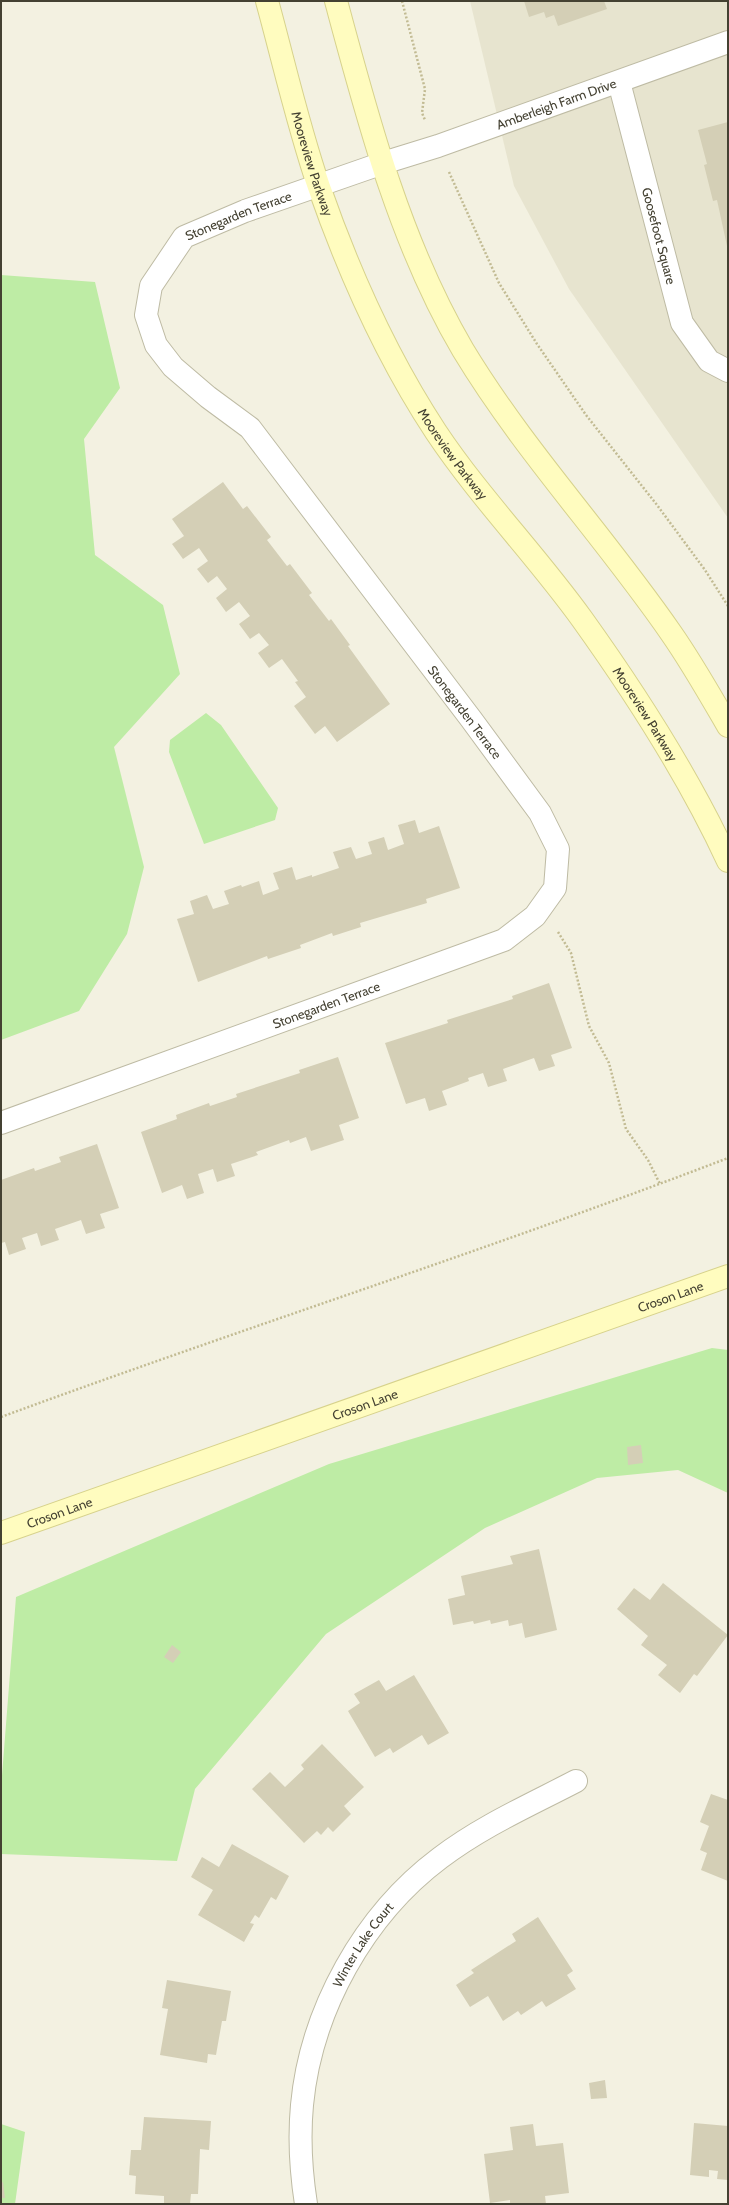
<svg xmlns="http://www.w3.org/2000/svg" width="729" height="2205" font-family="Cabin,sans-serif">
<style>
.residential{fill:#e7e4cf}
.green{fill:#beeca5}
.building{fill:#d4cfb6}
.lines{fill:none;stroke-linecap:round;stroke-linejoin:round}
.street-casing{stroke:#bebba4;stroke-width:24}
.secondary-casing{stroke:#d7d28c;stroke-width:24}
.path{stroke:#c2bb93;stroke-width:2.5;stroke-dasharray:2 2;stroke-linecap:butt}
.street{stroke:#fff;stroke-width:22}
.secondary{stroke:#fffcbf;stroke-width:22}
.labels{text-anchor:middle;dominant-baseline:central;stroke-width:4;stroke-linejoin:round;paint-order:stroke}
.street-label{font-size:13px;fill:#444132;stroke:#fff}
</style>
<rect width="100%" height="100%" fill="#f3f1e1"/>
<path class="residential" d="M470 1H728V518L569 289 514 186Z"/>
<path class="green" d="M1 275 95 282 120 388 84 439 95 555 163 605 180 674 114 747 144 867 127 934 79 1011 1 1040Z
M206 713 221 725 278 808 275 820 204 844 169 752 170 740Z
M712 1348 728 1350V1493L678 1470 597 1478 485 1528 326 1634 195 1789 177 1861 1 1854V1788L16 1597 329 1464Z
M1 2124 25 2132 15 2204H1Z"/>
<path class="building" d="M524 1H604L607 9 558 26 554 15 546 18 544 12 529 17Z
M728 122V246H727L717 200 713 201 704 165 707 164 698 130Z
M223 482 243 509 247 506 271 537 267 540 287 566 290 564 312 593 309 595 329 621 331 619 350 645 348 646 390 704 337 742 325 726 315 734 294 706 306 697 295 682 298 681 282 659 269 668 258 653 269 645 259 633 250 639 239 624 250 616 239 602 226 612 216 598 227 589 217 576 208 583 197 569 208 561 199 548 183 559 172 544 184 536 172 519Z
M415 820 419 833 439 826 460 888 426 899 427 903 360 923 361 927 333 936 332 933 300 945 301 948 268 959 267 956 198 982 177 919 194 914 190 901 207 895 213 909 229 904 224 891 241 885 242 887 259 881 263 895 279 889 273 873 292 867 296 880 312 875V877L339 868 333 852 351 847 356 859 372 854 368 842 384 837 388 850 404 844 398 825Z
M549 983 572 1048 551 1055 555 1066 539 1071 534 1058 503 1069 507 1081 488 1087 483 1073 468 1078 469 1081 442 1091 447 1105 429 1111 425 1098 406 1104 385 1043 448 1023 447 1020 513 999 512 996Z
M338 1057 359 1118 339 1125 344 1140 311 1151 306 1137 290 1143 289 1140 256 1152 258 1155 231 1164 235 1176 217 1182 213 1169 198 1174 204 1193 187 1199 182 1185 162 1193 141 1132 177 1119 176 1115 209 1103 210 1106 237 1097 236 1094 300 1073 299 1070Z
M97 1144 119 1208 100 1214 105 1228 86 1234 81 1220 55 1229 59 1240 41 1246 37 1233 22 1238 26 1249 9 1255 5 1242 1 1243V1180L34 1168 35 1171 61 1162 59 1157Z
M641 1445 643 1463 628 1465 627 1447Z
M539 1549 557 1630 525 1638 522 1623 509 1626 508 1620 491 1624 490 1620 474 1624 473 1621 453 1625 448 1599 465 1595 461 1576 513 1564 510 1556Z
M663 1583 728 1635 697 1676 694 1674 680 1693 658 1675 667 1665 641 1645 648 1636 617 1609 634 1588 650 1600Z
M172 1645 181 1652 173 1663 164 1657Z
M414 1675 449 1733 428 1745 422 1735 393 1753 390 1748 375 1757 348 1711 360 1703 354 1694 379 1680 386 1691Z
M322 1744 364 1787 344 1806 351 1814 333 1832 328 1827 321 1835 317 1831 304 1843 252 1789 270 1772 285 1787 304 1769 301 1765Z
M711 1794 728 1800V1881L701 1870 707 1853 700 1850 709 1826 700 1822Z
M232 1844 289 1876 276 1900 271 1897 259 1918 255 1915 250 1923 254 1924 244 1942 198 1915 213 1890 191 1877 202 1857 219 1867Z
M538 1917 573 1971 567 1975 576 1989 546 2007 542 2001 521 2015 518 2011 503 2021 488 1996 470 2007 456 1985 474 1973 471 1970 516 1941 512 1934Z
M167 1980 231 1991 226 2021H222L216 2055 208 2054 207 2063 160 2055 168 2009 162 2008Z
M605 2080 607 2098 591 2099 589 2083Z
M144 2117 211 2121 209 2150 200 2149 198 2194H191L190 2204H164V2196L135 2194 136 2176 129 2175 131 2150H141Z
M694 2123 728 2126V2180L717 2179 718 2171 709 2170V2177L690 2175Z
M533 2124 536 2146 563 2143 569 2193 545 2196 546 2204H510V2200L490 2203 484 2154 513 2150 510 2127Z
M3 2182 5 2198H1V2183Z"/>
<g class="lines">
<g class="street-casing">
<g id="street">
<path id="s1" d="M619 82 682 323 709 361 728 371"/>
<path id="s2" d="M1 1123 504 940 535 916 555 888 558 849 540 813 471 719 250 428 208 397 173 367 156 345 146 315 151 286 184 237 245 211 383 163 438 146 728 42"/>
<path id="s3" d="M306 2204C301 2172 299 2137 302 2105 311 2010 364 1915 440 1858 482 1826 530 1805 576 1781"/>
</g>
</g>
<g class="secondary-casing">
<g id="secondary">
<path id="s4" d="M267 1C284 63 298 126 319 187 349 273 386 356 436 432 480 498 536 555 582 619 635 693 690 779 728 861"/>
<path d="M336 1C368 120 400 243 463 350 524 451 605 537 671 633 692 663 710 695 728 726"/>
<path id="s5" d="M1 1533 728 1276"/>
</g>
</g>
<path class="path" d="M402 1 425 89 422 113 425 120
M449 172 499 283 537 344 586 415 657 505 705 570 728 606
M558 932 571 953 589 1026 609 1063 626 1129 648 1160 660 1184
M1 1417C243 1328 488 1250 728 1158"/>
<use href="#street" class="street"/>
<use href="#secondary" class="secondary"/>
</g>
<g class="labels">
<g class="street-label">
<text stroke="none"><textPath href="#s2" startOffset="1812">Amberleigh Farm Drive</textPath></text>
<text stroke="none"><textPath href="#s4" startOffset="169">Mooreview Parkway</textPath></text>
<text stroke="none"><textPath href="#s2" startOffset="1475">Stonegarden Terrace</textPath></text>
<text stroke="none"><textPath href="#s1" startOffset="159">Goosefoot Square</textPath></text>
<text stroke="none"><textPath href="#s4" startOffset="493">Mooreview Parkway</textPath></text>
<text transform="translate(465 712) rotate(53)">Stonegarden Terrace</text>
<text stroke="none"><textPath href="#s4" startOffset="817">Mooreview Parkway</textPath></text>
<text stroke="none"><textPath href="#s2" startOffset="346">Stonegarden Terrace</textPath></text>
<text stroke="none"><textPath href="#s5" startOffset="710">Croson Lane</textPath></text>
<text stroke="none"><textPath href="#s5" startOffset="386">Croson Lane</textPath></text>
<text stroke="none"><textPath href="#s5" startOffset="62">Croson Lane</textPath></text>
<text stroke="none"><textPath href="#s3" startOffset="273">Winter Lake Court</textPath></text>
</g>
</g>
<rect width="729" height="2205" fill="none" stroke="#444132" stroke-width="4"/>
</svg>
